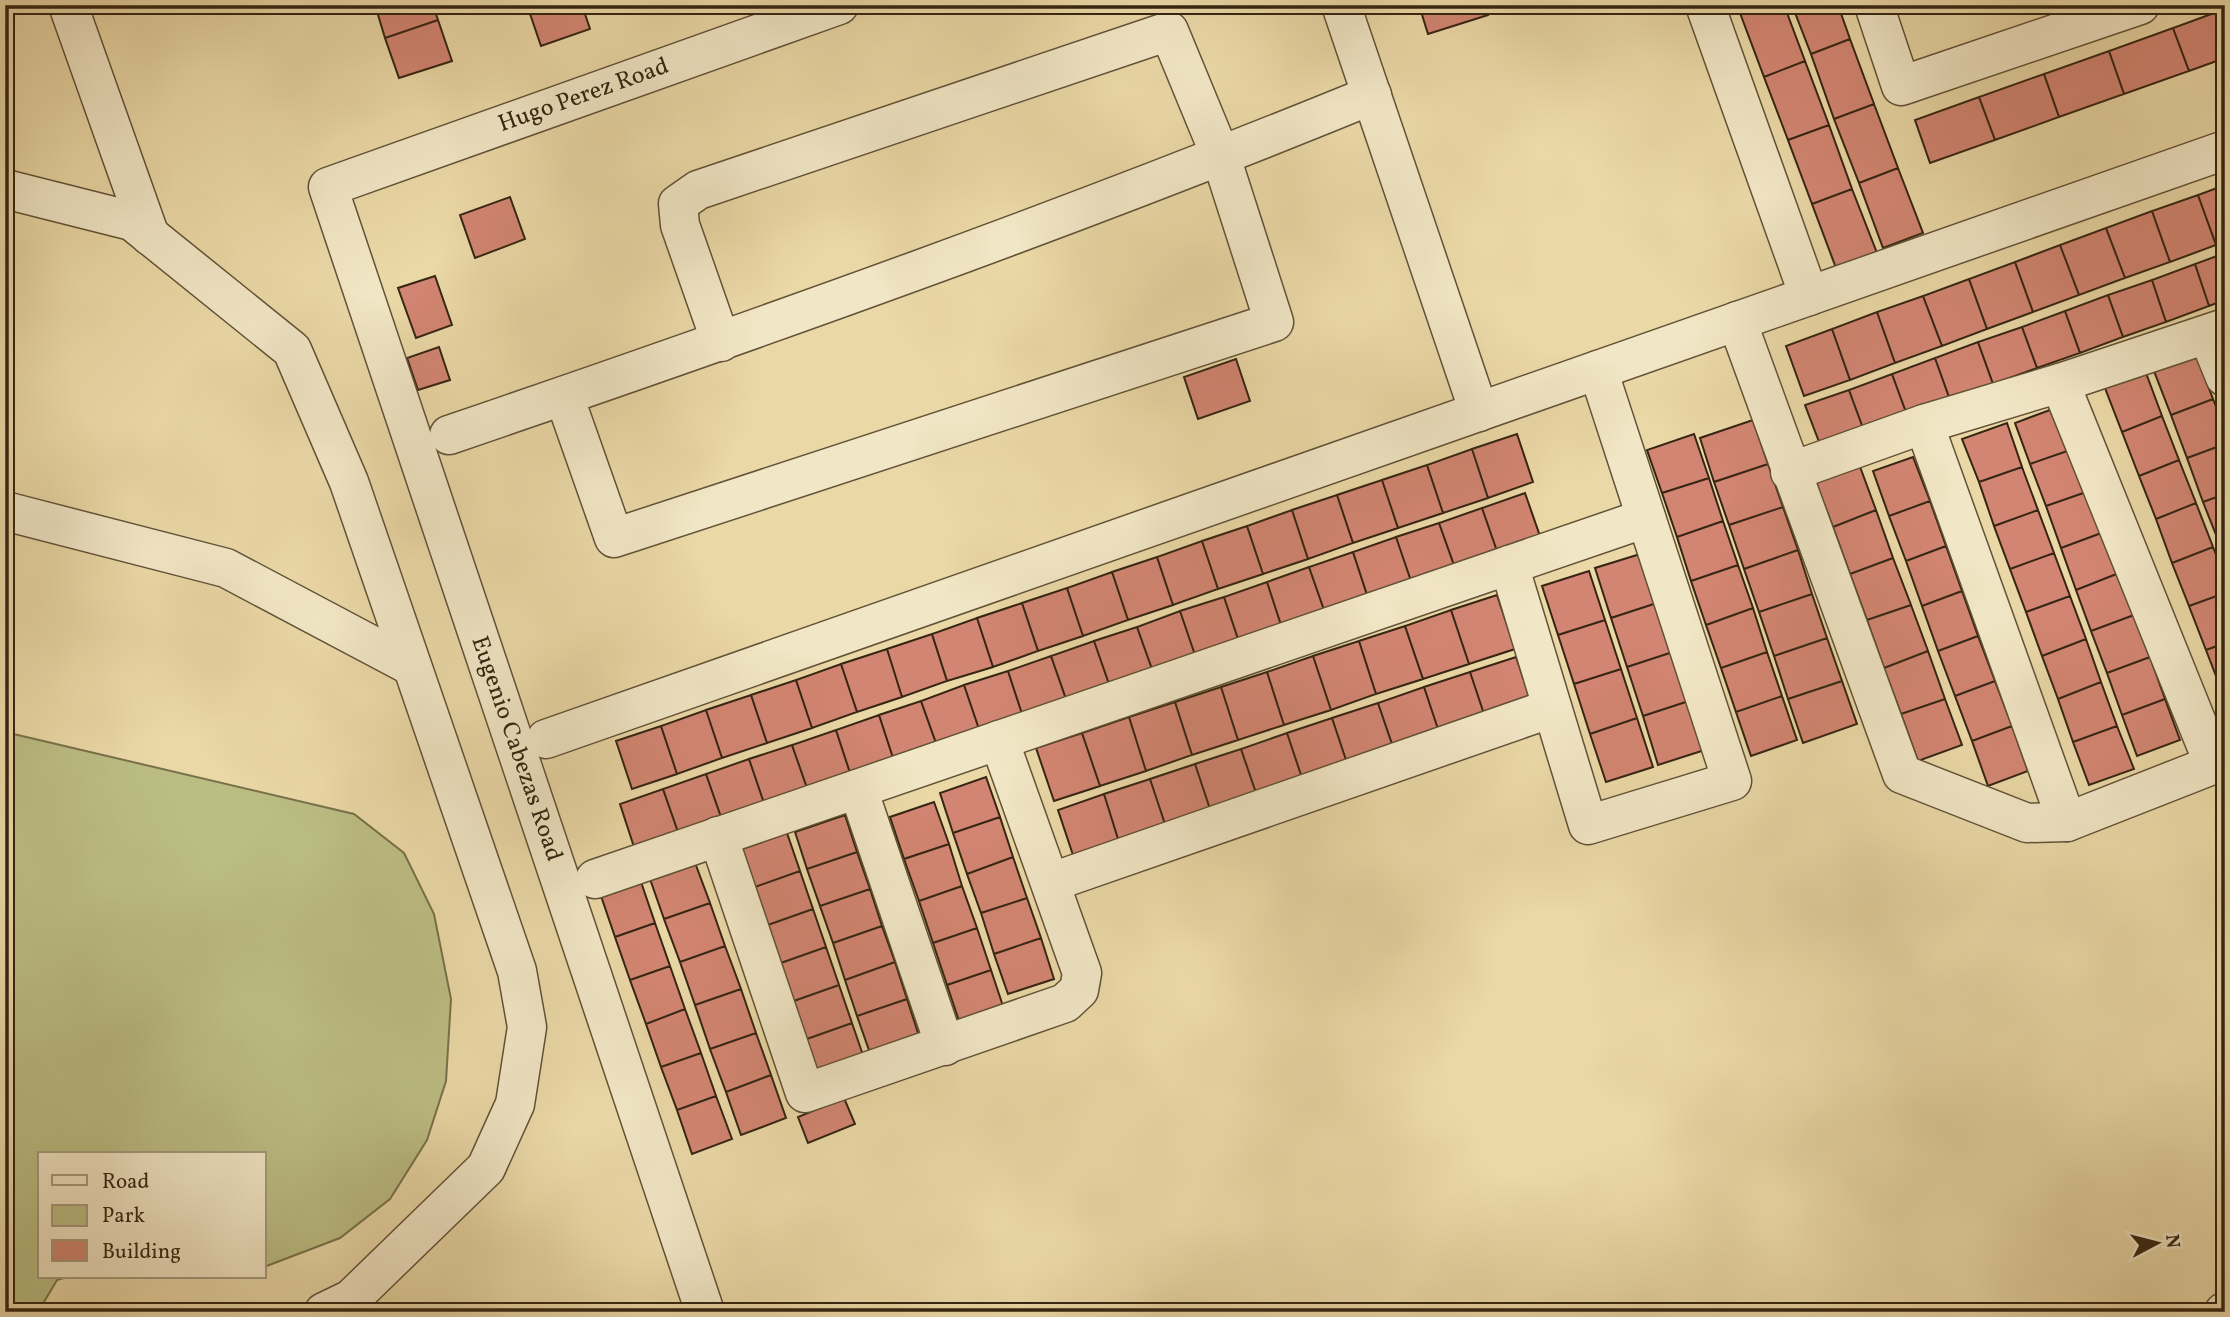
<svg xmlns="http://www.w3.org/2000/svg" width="2230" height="1317" font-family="Vollkorn,serif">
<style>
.green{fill:#bbbd83;stroke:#78714a;stroke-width:2}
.building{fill:#d28572;stroke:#352512;stroke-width:2}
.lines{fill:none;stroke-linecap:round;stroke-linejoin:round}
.minor-casing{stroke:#625237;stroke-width:41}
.minor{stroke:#f1e6c5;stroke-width:38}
.labels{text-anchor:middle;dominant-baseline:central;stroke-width:6;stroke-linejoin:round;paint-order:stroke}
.street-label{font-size:24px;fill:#352512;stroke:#f1e6c5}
</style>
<rect width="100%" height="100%" fill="#ead8a6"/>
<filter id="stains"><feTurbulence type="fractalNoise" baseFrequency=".00286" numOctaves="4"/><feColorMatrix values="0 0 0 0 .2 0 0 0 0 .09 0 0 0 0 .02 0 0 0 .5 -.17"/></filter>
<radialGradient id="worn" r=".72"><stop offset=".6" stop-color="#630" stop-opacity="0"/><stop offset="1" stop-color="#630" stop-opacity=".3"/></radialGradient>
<path class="green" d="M5 732 354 814 404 853 434 914 451 999 446 1081 427 1140 390 1199 340 1238 264 1267V1154H40V1277H67L57 1280 38 1312H5Z"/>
<path class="building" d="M375 5H433L438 20 385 38Z
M527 5H582L590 29 541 46Z
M1419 5H1485L1488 15 1428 34Z
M1760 5H1784L1805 61 1764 77 1740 13Z
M1792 5H1838L1850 39 1811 54Z
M2225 9V58L2189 71 2173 28Z
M438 20 452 61 399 78 385 38Z
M2173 28 2189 71 2124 94 2109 51Z
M1850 39 1874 104 1834 119 1811 54Z
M2109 51 2124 94 2059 117 2044 74Z
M1805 61 1829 125 1788 140 1764 77Z
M2044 74 2059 117 1995 140 1979 97Z
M1979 97 1995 140 1930 163 1915 120Z
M1874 104 1898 168 1859 183 1834 119Z
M1829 125 1852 189 1812 204 1788 140Z
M1898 168 1923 233 1883 248 1859 183Z
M2225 185V242L2216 245 2198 195Z
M1852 189 1877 253 1836 268 1812 204Z
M2198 195 2216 245 2170 262 2152 211Z
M510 197 525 239 475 258 460 215Z
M2152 211 2170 262 2125 278 2106 228Z
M2106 228 2125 278 2079 295 2060 245Z
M2060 245 2079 295 2033 312 2015 262Z
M2225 253V300L2209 306 2195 264Z
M2015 262 2033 312 1987 329 1969 279Z
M2195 264 2209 306 2166 322 2152 280Z
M435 276 452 325 416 338 398 288Z
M1969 279 1987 329 1942 346 1923 296Z
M2152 280 2166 322 2123 337 2108 295Z
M2108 295 2123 337 2080 353 2065 311Z
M1923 296 1942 346 1895 363 1877 312Z
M2065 311 2080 353 2037 368 2022 327Z
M1877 312 1895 363 1850 380 1832 329Z
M2022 327 2037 368 1993 384 1978 342Z
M1832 329 1850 380 1804 396 1786 346Z
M1978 342 1993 384 1950 400 1935 358Z
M439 347 450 380 418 390 407 358Z
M2196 355 2213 399 2171 415 2154 371Z
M1935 358 1950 400 1907 415 1892 374Z
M1236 359 1250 401 1198 419 1184 377Z
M2146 373 2162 416 2122 432 2105 388Z
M1892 374 1907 415 1864 431 1849 390Z
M1849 390 1864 431 1821 447 1805 405Z
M2213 399 2225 429V444L2187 458 2171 415Z
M2058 407 2073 449 2030 464 2015 423Z
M2162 416 2179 460 2139 476 2122 432Z
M1753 420 1768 464 1714 482 1700 438Z
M2007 423 2022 467 1979 482 1962 439Z
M1517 434 1533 482 1488 498 1472 449Z
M1694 434 1709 478 1662 493 1647 450Z
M2225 444V494L2203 502 2187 458Z
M1472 449 1488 498 1443 513 1427 465Z
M2073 449 2089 491 2046 506 2030 464Z
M1913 457 1930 501 1889 516 1873 471Z
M2179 460 2196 503 2156 519 2139 476Z
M1768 464 1783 507 1729 525 1714 482Z
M1859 464 1876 510 1833 527 1815 480Z
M1427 465 1443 513 1398 528 1382 480Z
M2022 467 2038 510 1994 526 1979 482Z
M1709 478 1723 521 1677 537 1662 493Z
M1382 480 1398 528 1353 543 1337 495Z
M2089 491 2104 532 2061 548 2046 506Z
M1525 493 1541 539 1498 554 1482 508Z
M2225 494V543L2220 545 2203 502Z
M1337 495 1353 543 1308 559 1292 510Z
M1930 501 1946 546 1906 561 1889 516Z
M2196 503 2213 547 2172 563 2156 519Z
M1783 507 1798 550 1744 569 1729 525Z
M1482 508 1498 554 1455 568 1439 523Z
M1292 510 1308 559 1263 574 1247 526Z
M1876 510 1893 558 1850 574 1833 527Z
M2038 510 2054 553 2010 569 1994 526Z
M1723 521 1738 565 1691 581 1677 537Z
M1439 523 1455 568 1412 584 1396 537Z
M1247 526 1263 574 1218 589 1202 541Z
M2104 532 2119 573 2076 590 2061 548Z
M1396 537 1412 584 1368 598 1353 552Z
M1202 541 1218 589 1173 605 1157 557Z
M1946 546 1962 591 1922 606 1906 561Z
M2213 547 2225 578V593L2189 606 2172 563Z
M1653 550 1669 599 1611 618 1595 568Z
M1798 550 1812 594 1759 612 1744 569Z
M1353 552 1368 598 1325 613 1309 567Z
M2054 553 2070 596 2026 612 2010 569Z
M1157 557 1173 605 1128 620 1112 572Z
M1893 558 1911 605 1867 620 1850 574Z
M1738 565 1753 608 1706 625 1691 581Z
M1309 567 1325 613 1282 628 1267 582Z
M1589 571 1605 620 1558 635 1542 586Z
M1112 572 1128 620 1083 636 1067 588Z
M2119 573 2134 615 2091 631 2076 590Z
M1267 582 1282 628 1239 642 1224 597Z
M1067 588 1083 636 1038 651 1022 603Z
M1962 591 1978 636 1938 651 1922 606Z
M2225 593V643L2206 650 2189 606Z
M1812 594 1827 638 1774 656 1759 612Z
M1497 595 1515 649 1469 664 1451 610Z
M2070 596 2086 639 2042 656 2026 612Z
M1224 597 1239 642 1196 658 1180 611Z
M1669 599 1685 648 1627 667 1611 618Z
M1022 603 1038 651 993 667 977 618Z
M1911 605 1928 651 1884 668 1867 620Z
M1753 608 1767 652 1721 668 1706 625Z
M1451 610 1469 664 1423 679 1405 626Z
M1180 611 1196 658 1153 672 1137 627Z
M2134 615 2150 657 2107 673 2091 631Z
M977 618 993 667 947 681 932 634Z
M1605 620 1621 669 1574 684 1558 635Z
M1405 626 1423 679 1376 694 1359 641Z
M1137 627 1153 672 1110 687 1094 641Z
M932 634 947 681 902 697 887 649Z
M1978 636 1995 681 1955 696 1938 651Z
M1827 638 1842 681 1788 699 1774 656Z
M2086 639 2101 682 2058 699 2042 656Z
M1094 641 1110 687 1067 702 1051 656Z
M1359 641 1376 694 1331 710 1313 656Z
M2225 643V693L2223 694 2206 650Z
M1685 648 1701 697 1643 716 1627 667Z
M887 649 902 697 857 712 841 664Z
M1928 651 1945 699 1901 714 1884 668Z
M1767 652 1782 696 1736 712 1721 668Z
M1051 656 1067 702 1023 717 1008 671Z
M1313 656 1331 710 1284 725 1267 672Z
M1516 657 1531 701 1485 717 1470 672Z
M2150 657 2165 699 2122 715 2107 673Z
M841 664 857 712 812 728 796 680Z
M1621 669 1637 718 1590 734 1574 684Z
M1008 671 1023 717 980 732 964 685Z
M1267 672 1284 725 1238 740 1221 687Z
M1470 672 1485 717 1439 732 1424 687Z
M796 680 812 728 767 743 751 695Z
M1842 681 1857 724 1803 743 1788 699Z
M1995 681 2012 726 1972 741 1955 696Z
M2101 682 2117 726 2073 742 2058 699Z
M964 685 980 732 937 746 921 701Z
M1221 687 1238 740 1192 755 1175 702Z
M1424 687 1439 732 1393 747 1378 703Z
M751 695 767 743 722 758 706 710Z
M1782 696 1797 740 1751 756 1736 712Z
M1701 697 1717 746 1658 765 1643 716Z
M1945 699 1962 745 1918 761 1901 714Z
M2165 699 2180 740 2137 756 2122 715Z
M921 701 937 746 894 761 879 715Z
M1175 702 1192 755 1146 771 1129 717Z
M1378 703 1393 747 1347 763 1332 718Z
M706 710 722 758 677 774 661 726Z
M879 715 894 761 851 776 836 730Z
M1129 717 1146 771 1100 786 1082 733Z
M1332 718 1347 763 1302 778 1287 733Z
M1637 718 1653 767 1606 782 1590 734Z
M661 726 677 774 632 789 616 741Z
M2012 726 2028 771 1988 786 1972 741Z
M2117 726 2134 769 2089 785 2073 742Z
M836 730 851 776 808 791 792 745Z
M1082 733 1100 786 1054 801 1036 748Z
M1287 733 1302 778 1256 793 1241 749Z
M792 745 808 791 765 806 749 759Z
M1241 749 1256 793 1210 809 1195 764Z
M749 759 765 806 722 820 706 774Z
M1195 764 1210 809 1165 824 1150 779Z
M706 774 722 820 679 835 663 789Z
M986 777 1000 817 953 833 940 793Z
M1150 779 1165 824 1118 839 1104 794Z
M663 789 679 835 635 850 620 804Z
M1104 794 1118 839 1073 855 1058 810Z
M934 802 949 844 904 859 890 817Z
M845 815 857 852 807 869 795 832Z
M1000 817 1013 857 967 874 953 833Z
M787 833 800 871 752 888 739 850Z
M949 844 962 886 919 901 904 859Z
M857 852 870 889 820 906 807 869Z
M1013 857 1027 898 981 913 967 874Z
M694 860 710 903 664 919 649 876Z
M800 871 813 909 765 926 752 888Z
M640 879 655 923 615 937 600 893Z
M962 886 977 928 933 943 919 901Z
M870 889 882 926 833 943 820 906Z
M1027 898 1041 938 994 954 981 913Z
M710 903 725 946 680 962 664 919Z
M813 909 826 947 778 964 765 926Z
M655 923 670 966 630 980 615 937Z
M882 926 895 962 845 980 833 943Z
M977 928 991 970 947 985 933 943Z
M1041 938 1054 979 1008 994 994 954Z
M725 946 741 989 695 1005 680 962Z
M826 947 839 985 791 1002 778 964Z
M895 962 907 999 857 1016 845 980Z
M670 966 685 1009 646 1024 630 980Z
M991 970 1005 1012 961 1027 947 985Z
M839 985 852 1023 804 1040 791 1002Z
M741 989 756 1033 710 1049 695 1005Z
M907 999 919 1036 870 1053 857 1016Z
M685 1009 701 1053 661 1067 646 1024Z
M852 1023 865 1061 817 1077 804 1040Z
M756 1033 771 1075 726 1092 710 1049Z
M701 1053 716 1096 677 1110 661 1067Z
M771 1075 786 1118 741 1135 726 1092Z
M716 1096 732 1139 692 1154 677 1110Z
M844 1098 855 1124 808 1143 798 1117Z"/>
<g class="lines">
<g class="minor-casing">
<g id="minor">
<path d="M68 5 150 236"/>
<path d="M1341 5 1479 412"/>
<path d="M1705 5 1809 296"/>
<path d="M1874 5 1901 86 2140 5"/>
<path d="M5 189 132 221 292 350 349 482 517 971 527 1027 515 1104 486 1168 351 1299 324 1312"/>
<path d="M1737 321 1902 774 2027 823 2067 822 2225 760"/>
<path d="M2208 335 2225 377"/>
<path d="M2060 383 2214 765"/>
<path d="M564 396 614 538 1274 322 1221 157 1169 31 698 190 678 204 680 225 721 342"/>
<path d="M1924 424 2067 822"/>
<path d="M449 435C759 329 1069 219 1372 95"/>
<path d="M1790 472 1924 424 2060 383 2225 328"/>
<path d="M5 511 226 568 411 666"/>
<path d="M1509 565 1588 825 1732 781 1598 370"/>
<path d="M546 739 2225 150"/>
<path d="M858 789 945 1046"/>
<path d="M718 836 805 1093 1065 1003 1079 990 1082 973 999 740"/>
<path d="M595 879 1646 518"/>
<path d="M1052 882 1552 708"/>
<path id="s1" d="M705 1312 328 187 839 5"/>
<path d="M2224 1312H2225"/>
</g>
</g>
<use href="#minor" class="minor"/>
</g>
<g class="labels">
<g class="street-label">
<text stroke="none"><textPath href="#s1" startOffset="1458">Hugo Perez Road</textPath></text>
<text transform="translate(516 749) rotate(71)">Eugenio Cabezas Road</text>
</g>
</g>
<rect width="2230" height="1317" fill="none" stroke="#ead8a6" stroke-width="28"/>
<rect x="7" y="7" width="2216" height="1303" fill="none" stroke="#352512" stroke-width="3.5"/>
<rect x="14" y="14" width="2202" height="1289" fill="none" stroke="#352512" stroke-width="2"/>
<rect x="38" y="1152" width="228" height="126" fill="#f1e6c5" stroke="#a6997d" stroke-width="2"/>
<rect x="52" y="1175" width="35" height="10" fill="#f1e6c5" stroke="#a6997d" stroke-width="2"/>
<text x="102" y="1188" font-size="21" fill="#352512">Road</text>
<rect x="52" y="1205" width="35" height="21" fill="#bbbd83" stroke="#a6997d" stroke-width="2"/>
<text x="102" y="1222" font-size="21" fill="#352512">Park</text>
<rect x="52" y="1240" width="35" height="21" fill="#d28572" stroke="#a6997d" stroke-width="2"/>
<text x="102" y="1258" font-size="21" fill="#352512">Building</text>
<g transform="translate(2157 1243) rotate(83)" stroke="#f1e6c5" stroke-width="5" paint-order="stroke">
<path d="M0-5L12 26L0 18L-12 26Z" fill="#352512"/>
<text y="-10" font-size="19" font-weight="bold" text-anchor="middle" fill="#352512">N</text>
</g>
<rect width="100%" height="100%" filter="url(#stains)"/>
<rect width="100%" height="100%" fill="url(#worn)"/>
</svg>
